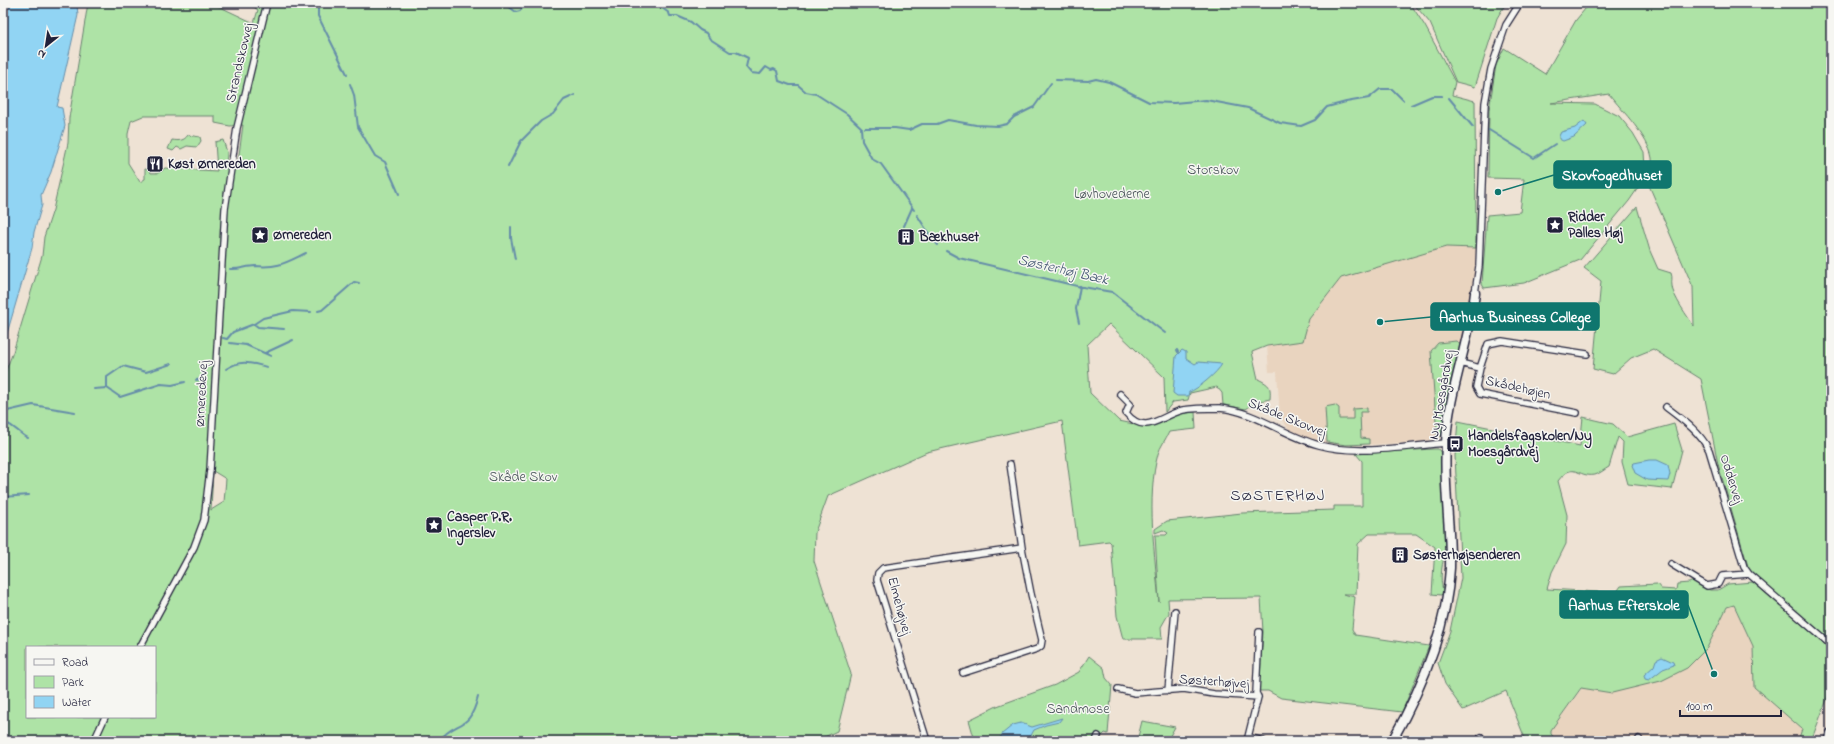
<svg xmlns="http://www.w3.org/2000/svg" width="1834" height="744" font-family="'Indie Flower',sans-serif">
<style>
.built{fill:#e9d4bf}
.green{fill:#aee3a6;stroke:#688270;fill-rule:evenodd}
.water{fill:#91d4f3;stroke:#658da9}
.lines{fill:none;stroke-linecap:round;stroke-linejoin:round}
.stream{stroke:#658da9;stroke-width:2}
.street-casing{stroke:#22223b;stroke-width:8}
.secondary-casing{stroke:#22223b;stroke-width:11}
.street{stroke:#f6f6f2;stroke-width:5.5}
.secondary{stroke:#f6f6f2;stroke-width:8}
.labels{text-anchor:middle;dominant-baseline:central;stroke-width:3;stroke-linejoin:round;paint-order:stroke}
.street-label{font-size:14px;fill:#22223b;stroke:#f6f6f2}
.poi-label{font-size:14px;font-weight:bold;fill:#22223b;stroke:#f6f6f2;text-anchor:start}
.park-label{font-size:14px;fill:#455256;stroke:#f6f6f2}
.water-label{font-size:15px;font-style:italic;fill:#435772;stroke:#f6f6f2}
.quarter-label{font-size:16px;letter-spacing:1px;fill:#22223b;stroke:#f6f6f2}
.leader{fill:none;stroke:#0f766e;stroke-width:1.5}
.callout-dot{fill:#0f766e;stroke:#f6f6f2;stroke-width:1.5}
.callout{fill:#0f766e;stroke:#0f766e;stroke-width:1.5}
.callout-label{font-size:15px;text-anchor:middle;font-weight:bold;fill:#fff}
</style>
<rect width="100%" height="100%" fill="#eee2d4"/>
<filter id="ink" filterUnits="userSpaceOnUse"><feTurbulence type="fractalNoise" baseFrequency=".025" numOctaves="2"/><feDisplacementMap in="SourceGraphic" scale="8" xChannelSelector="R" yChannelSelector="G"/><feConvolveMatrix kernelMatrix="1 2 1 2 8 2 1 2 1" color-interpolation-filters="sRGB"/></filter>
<g filter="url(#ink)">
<path class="built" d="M1446 247 1476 248 1474 282 1441 437 1423 442 1345 446 1318 442 1291 432 1280 417 1277 372H1269L1267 346 1302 341 1309 319 1341 278Z
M1734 605 1753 646 1754 687 1802 729 1798 741H1557L1551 734V730L1582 688 1612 693 1707 648 1727 607Z"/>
<path class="green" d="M88 3H217L216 5 254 23 258 10 248 3H1410L1425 26 1455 82 1452 95 1475 101 1476 248 1446 247 1341 278 1309 319 1303 341 1267 346 1252 352 1258 379C1270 385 1271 386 1270 399L1256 402 1246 409 1223 405 1222 393 1217 387 1190 393 1188 400 1173 402 1165 412 1164 377 1109 324 1087 345 1090 393 1119 421 1148 427 1179 414 1195 412 1196 429 1169 432C1166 439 1160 447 1158 454 1146 497 1155 557 1159 602L1155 535H1166L1168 533 1163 530 1155 533V529L1167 521 1242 513 1334 510V506H1362V461L1356 454 1432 449H1438L1442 454 1446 549C1443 560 1438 580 1444 592L1441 595 1432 594 1435 547 1416 534H1369L1358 544 1356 594H1343L1355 597 1352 629 1355 635 1429 646 1402 712 1281 698 1268 691H1259L1263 632 1261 598 1168 599 1169 613 1161 627 1162 639H1123L1117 616 1111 543 1109 541 1078 545 1062 421 927 452 828 496 815 532 814 561 851 674 837 731 816 741H3V378L13 352 42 256 44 237 53 210 68 143 69 118ZM143 116H215V123L230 126 243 125 237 169H226L227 152 223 140 215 142 217 171 165 168 158 173H151L149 170 145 169V179L140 182 128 163V134L131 121ZM213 471 226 479 224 502 211 510ZM27 647H155V717H27Z
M1413 3H1506L1497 18 1475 87 1456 82 1430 23Z
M1590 3H1831V641L1750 573 1718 464 1701 379 1653 349 1631 358 1613 374 1593 369 1601 281 1584 268 1637 207 1650 251 1658 269 1671 273C1673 278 1671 281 1672 286 1672 295 1689 319 1694 326L1693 287 1648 183C1650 175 1653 166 1652 158 1648 136 1623 112 1609 94L1551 103 1595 104 1619 116 1633 133 1644 152 1645 169 1638 188 1629 201 1580 260 1524 283 1484 288 1482 284 1487 215 1520 212 1524 179 1488 178 1489 110 1496 65 1504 48 1545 74 1576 20Z
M188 135 200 137 201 141 197 147 187 146 181 149 177 147 173 151 168 149 172 140C179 141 184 141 188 135Z
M1456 341 1461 345 1443 434 1440 436H1437L1431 351 1438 343Z
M1335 405 1339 408V419H1353V409L1367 408V412H1360L1361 438 1369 439V444L1346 445 1327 442 1325 407Z
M1583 417 1613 424 1627 437 1674 424 1682 450 1672 489 1628 484 1622 462 1623 442 1618 437 1609 467C1605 469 1599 474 1595 475 1577 478 1574 460 1558 481L1567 515 1566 544 1552 572 1547 589 1616 593 1621 586 1657 584 1661 589 1676 590 1677 584 1689 583 1693 581 1710 590H1718L1728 584 1753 582 1831 650V689L1811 741H1798L1802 729 1754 687 1753 646 1734 605 1727 607 1707 648 1687 668 1661 681 1612 693 1581 688 1551 730V734L1557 741H1526L1506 691 1463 710 1445 684 1438 663 1450 631 1461 578 1455 456 1458 421 1580 446Z
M1089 656 1104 668 1106 678 1112 685 1108 734 1105 733 1097 741H975L969 720 997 706 1055 685 1079 672Z
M1142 721 1170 726 1175 727 1167 741H1137Z"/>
<path class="water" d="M3 3H70L77 5 78 15 57 107 62 108 65 126 51 172 41 195 42 205 34 232 32 248 3 347Z
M1584 121 1587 125 1574 137 1563 141 1559 139V136L1561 132 1575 128Z
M1182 350 1186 352V358L1195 364 1198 362 1222 364C1218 372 1197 390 1189 392L1188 396H1177L1173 393 1176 356Z
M1649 460H1657L1668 465 1670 474 1668 481 1647 480 1635 473 1632 465 1634 463Z
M1662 657 1673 662 1674 665 1663 669 1649 680 1645 679 1644 675 1654 666 1656 660Z
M1062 718 1059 722 1046 725 1034 730 1028 741H999L1002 734 1013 725 1021 723 1032 727Z"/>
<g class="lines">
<path class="stream" d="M318 3V16L347 74
M504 3 516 12 520 11 524 6 527 4 548 7 550 3
M655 3 669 13 670 16H677L691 22 700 30 706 33 710 39 730 52H736L748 58 746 67 751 73 760 74 766 67 771 70 774 69 777 71 779 81 790 85H798L806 92 816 94 847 114 862 128
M1056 80 1088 81 1096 79 1109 82 1149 102 1174 103 1206 100 1248 108 1280 123 1301 126 1315 120 1327 107 1346 102 1369 98 1380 89H1392L1403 100
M350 84 354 95 358 127 375 156 385 162 399 194
M1449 98 1473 127
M1411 105 1432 96H1442
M861 128 862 141 872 159 881 164 914 210
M865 128H895L909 130 922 124H937L948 120 976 125 998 126 1007 124 1014 117 1034 107 1051 83
M1489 130 1534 158 1555 144
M508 167 521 141 541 121 553 114 564 100 575 95
M917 215 931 237 938 245
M904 226 912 208
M511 227V238L515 259
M946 251 959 258 1077 286 1112 292 1165 333
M230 269C239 270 247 266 255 266 279 268 285 263 306 253
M318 311 322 310 354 282 359 283
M1079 323 1076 309 1080 286
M254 324 258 327 284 329
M223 338 227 339 233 332 254 324 263 318 293 311 311 312
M230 343 246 345 271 356
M1177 350 1178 352
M265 353 293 340
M226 369C241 359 251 363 267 367
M196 380 204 379
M107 388 120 397 161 384 172 385 185 382
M94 389 107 388V377L123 366 146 372 171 364
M3 412 33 405 75 412
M3 423C11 422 19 434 28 438
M3 497 29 495
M439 741C456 719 469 733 478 697"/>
<g class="street-casing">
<path id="street" d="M1475 293 1479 266 1485 103 1491 69 1506 25 1520 3
M1460 363 1480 368 1476 387 1480 394 1577 413
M1480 368 1488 344 1502 341 1587 354
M1120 394 1130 404 1126 413C1146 437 1161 415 1183 410 1194 408 1208 408 1219 408 1256 411 1284 436 1319 445 1358 456 1406 446 1446 443
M1666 407C1683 420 1699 431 1709 450L1744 567 1749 574 1831 645
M1010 464 1022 548
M1671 564 1707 586 1718 584 1722 576 1749 574
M140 647 194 547 204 520 210 470 225 209 237 128 267 3
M1118 689 1135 693 1184 689 1214 694 1258 697 1247 741
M1168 691 1175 611
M1258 697 1256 693 1259 632
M1249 737 1263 741
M1481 737 1483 741
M94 741 105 717
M927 741 877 580 878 573 883 568 1022 548 1031 594 1042 640 1041 646 1037 649 963 673
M1096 741 1098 736
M1638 741 1639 739"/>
</g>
<g class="secondary-casing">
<path id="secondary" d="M1392 741C1422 688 1447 629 1450 568 1451 527 1443 486 1446 444 1448 393 1469 344 1475 293
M1828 741 1831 733"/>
</g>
<use href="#street" class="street"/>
<use href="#secondary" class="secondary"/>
</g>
</g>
<defs>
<g id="restaurant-square" transform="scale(0.9)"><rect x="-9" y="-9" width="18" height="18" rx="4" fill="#22223b" stroke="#f6f6f2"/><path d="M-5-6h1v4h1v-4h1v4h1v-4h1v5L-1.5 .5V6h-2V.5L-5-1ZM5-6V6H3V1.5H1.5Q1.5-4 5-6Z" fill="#fff"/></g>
<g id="sight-square" transform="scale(0.9)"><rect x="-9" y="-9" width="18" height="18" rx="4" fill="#22223b" stroke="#f6f6f2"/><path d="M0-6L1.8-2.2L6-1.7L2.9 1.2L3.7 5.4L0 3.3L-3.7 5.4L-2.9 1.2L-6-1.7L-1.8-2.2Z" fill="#fff"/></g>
<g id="building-square" transform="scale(0.9)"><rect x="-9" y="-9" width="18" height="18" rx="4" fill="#22223b" stroke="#f6f6f2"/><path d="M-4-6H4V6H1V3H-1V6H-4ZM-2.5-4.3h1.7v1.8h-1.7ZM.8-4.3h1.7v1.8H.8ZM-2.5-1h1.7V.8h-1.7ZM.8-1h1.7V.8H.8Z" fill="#fff"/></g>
<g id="bus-square" transform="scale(0.9)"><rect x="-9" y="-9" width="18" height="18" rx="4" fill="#22223b" stroke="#f6f6f2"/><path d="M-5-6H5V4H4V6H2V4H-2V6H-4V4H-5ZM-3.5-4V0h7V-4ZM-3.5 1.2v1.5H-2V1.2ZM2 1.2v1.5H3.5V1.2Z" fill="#fff"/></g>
</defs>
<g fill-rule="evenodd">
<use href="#restaurant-square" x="155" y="164"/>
<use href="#sight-square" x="1555" y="225"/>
<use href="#sight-square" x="260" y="235"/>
<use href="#building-square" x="906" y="237"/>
<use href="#bus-square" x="1455" y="444"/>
<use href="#sight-square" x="434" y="525"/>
<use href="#building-square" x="1400" y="555"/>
</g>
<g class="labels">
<g class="street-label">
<text transform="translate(240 63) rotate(-77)">Strandskovvej</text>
<text transform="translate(1518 388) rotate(13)">Skådehøjen</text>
<text transform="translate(202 394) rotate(-87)">Ørneredevej</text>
<text transform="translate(1442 395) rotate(-80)">Ny Moesgårdvej</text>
<text transform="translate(1287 418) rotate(22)">Skåde Skovvej</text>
<text transform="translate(1731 479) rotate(73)">Oddervej</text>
<text transform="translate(899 606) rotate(75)">Elmehøjvej</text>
<text transform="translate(1214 682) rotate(4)">Søsterhøjvej</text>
</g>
<g class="poi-label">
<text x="168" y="164">Køst Ørnereden</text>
<text x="1568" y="217">Ridder<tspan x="1568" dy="16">Palles Høj</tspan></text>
<text x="273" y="235">Ørnereden</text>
<text x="919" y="237">Bækhuset</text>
<text x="1468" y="436">Handelsfagskolen/Ny<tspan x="1468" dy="16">Moesgårdvej</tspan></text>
<text x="447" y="517">Casper P.R.<tspan x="447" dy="16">Ingerslev</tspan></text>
<text x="1413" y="555">Søsterhøjsenderen</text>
</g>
<g class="park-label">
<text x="1213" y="170">Storskov</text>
<text x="1112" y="194">Løvhovederne</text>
<text x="523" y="477">Skåde Skov</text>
<text x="1078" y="709">Sandmose</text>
</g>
<g class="water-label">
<text transform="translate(1063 270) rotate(13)">Søsterhøj Bæk</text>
</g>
<g class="quarter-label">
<text x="1278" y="496">SØSTERHØJ</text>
</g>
</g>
<path class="leader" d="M1498 192L1554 175M1380 322L1431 317M1714 674L1688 605"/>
<g class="callout-dot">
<circle cx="1498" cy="192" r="4"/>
<circle cx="1380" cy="322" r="4"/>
<circle cx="1714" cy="674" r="4"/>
</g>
<g class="callout">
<rect x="1554" y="161" width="117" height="27" rx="4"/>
<rect x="1431" y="303" width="168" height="27" rx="4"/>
<rect x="1560" y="591" width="128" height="27" rx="4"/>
</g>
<g class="callout-label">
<text x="1612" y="180">Skovfogedhuset</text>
<text x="1515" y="322">Aarhus Business College</text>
<text x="1624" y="610">Aarhus Efterskole</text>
</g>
<rect width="1834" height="744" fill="none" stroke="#f6f6f2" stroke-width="16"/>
<rect x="8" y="8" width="1818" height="728" fill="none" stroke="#22223b" stroke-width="1.5" filter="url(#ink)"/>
<rect x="26" y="646" width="130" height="72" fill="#f6f6f2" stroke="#a1a1a9"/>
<rect x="34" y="659" width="20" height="6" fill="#f6f6f2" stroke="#a1a1a9"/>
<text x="62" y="666" font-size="12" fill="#22223b">Road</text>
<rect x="34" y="676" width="20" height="12" fill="#aee3a6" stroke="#a1a1a9"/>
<text x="62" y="686" font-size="12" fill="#22223b">Park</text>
<rect x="34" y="696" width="20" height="12" fill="#91d4f3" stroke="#a1a1a9"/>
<text x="62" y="706" font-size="12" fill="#22223b">Water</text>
<g transform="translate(46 46) rotate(210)" stroke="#f6f6f2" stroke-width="3" paint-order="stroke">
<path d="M0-3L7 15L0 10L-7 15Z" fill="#22223b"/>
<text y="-6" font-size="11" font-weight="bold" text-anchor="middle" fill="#22223b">N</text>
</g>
<path d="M1680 710v6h101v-6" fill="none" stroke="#22223b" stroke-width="2"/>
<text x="1686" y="710" font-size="12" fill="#22223b" stroke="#f6f6f2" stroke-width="3" paint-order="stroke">100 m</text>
</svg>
